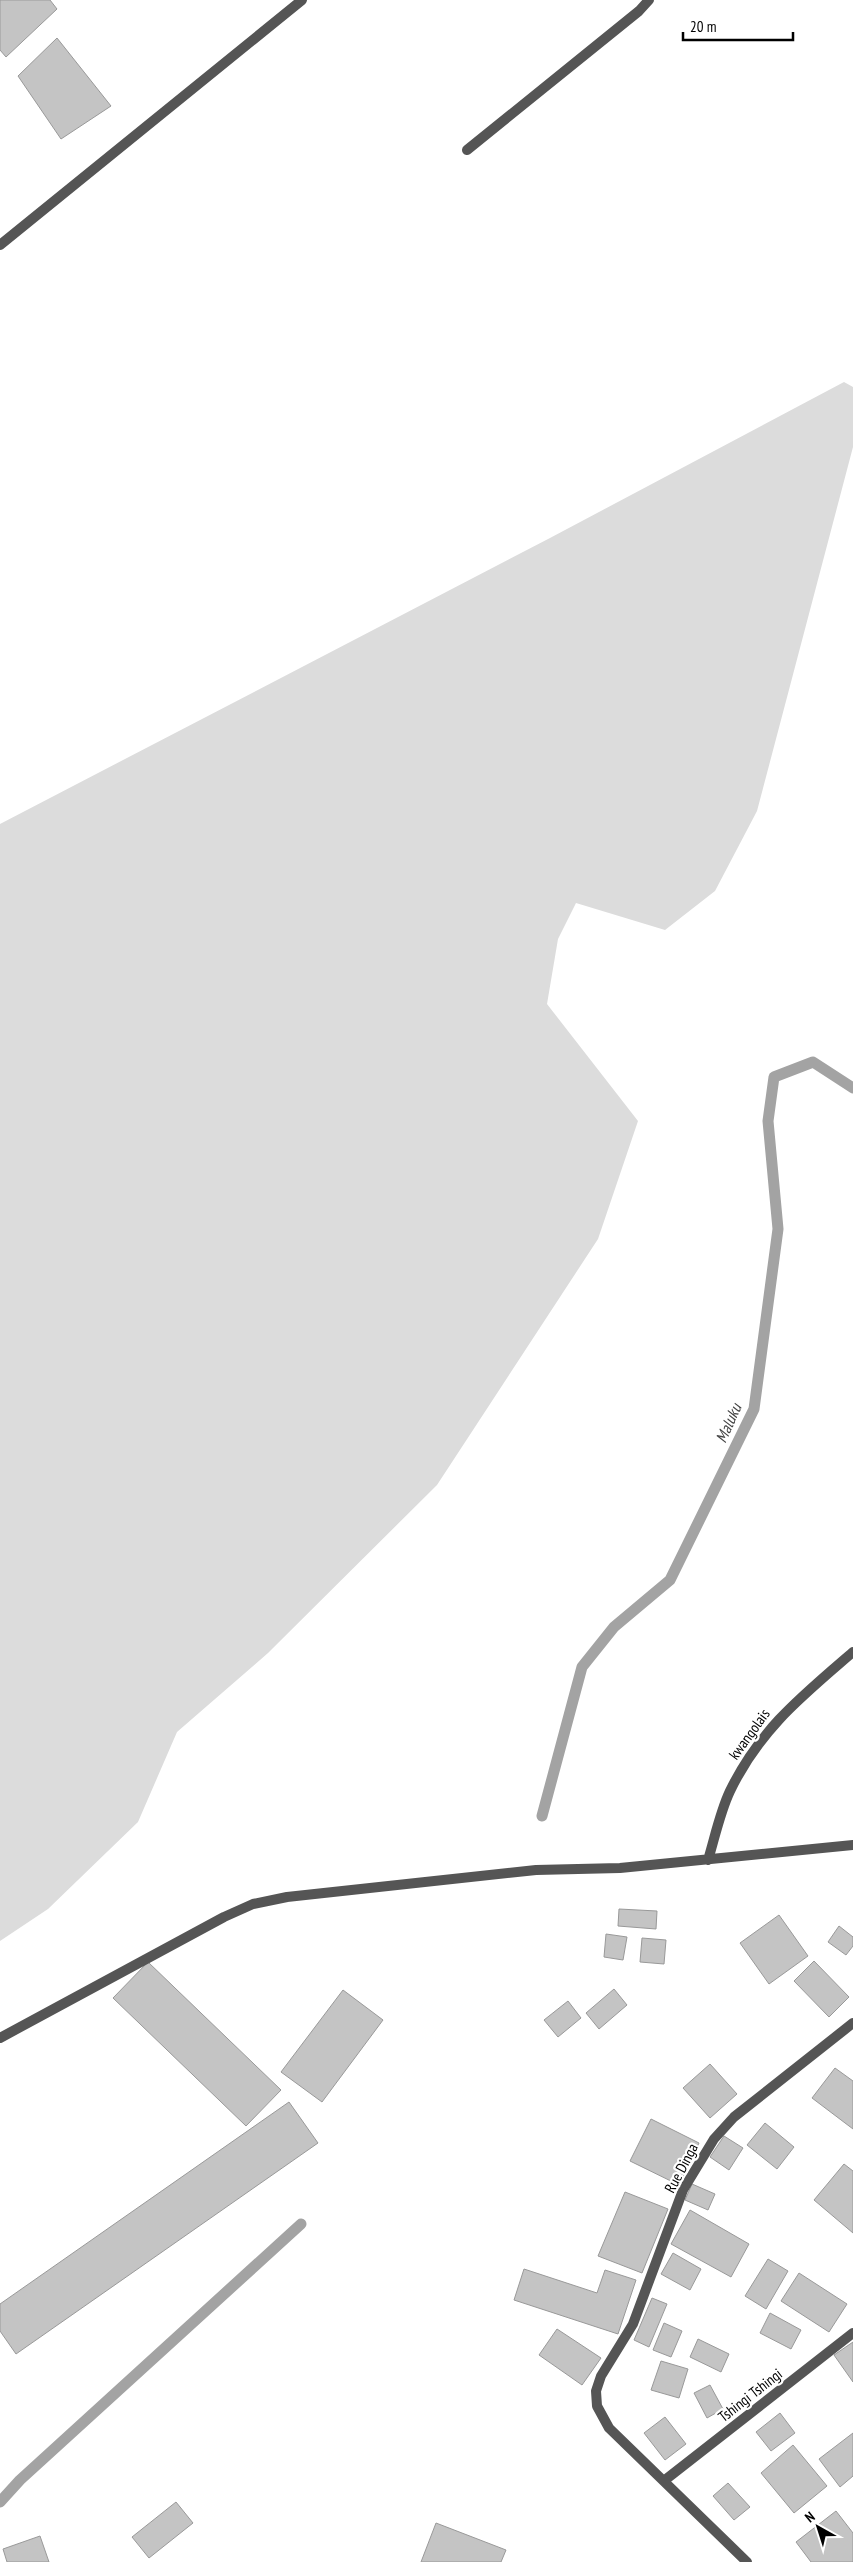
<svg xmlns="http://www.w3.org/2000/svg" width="853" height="2562" font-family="'PT Sans Narrow',sans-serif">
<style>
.green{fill:#dcdcdc}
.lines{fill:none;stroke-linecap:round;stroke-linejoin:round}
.stream{stroke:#a3a3a3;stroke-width:11}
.building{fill:#c4c4c4;stroke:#999}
.minor{stroke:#555;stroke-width:10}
.labels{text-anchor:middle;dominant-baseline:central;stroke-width:4.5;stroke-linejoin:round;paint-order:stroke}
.street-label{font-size:15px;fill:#000;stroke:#fff}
.water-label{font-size:16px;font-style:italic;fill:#444;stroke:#fff}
</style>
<rect width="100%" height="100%" fill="#fff"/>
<path class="green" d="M844 382 853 387V447L757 811 715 891 665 930 576 903 558 939 547 1004 638 1121 598 1239 437 1485 268 1653 177 1732 138 1822 48 1909 0 1941V824L550 538Z"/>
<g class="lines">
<path class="stream" d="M542 1816 582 1667 614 1627 670 1580 754 1409 778 1229 768 1121 774 1077 813 1062 853 1088
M0 2502 20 2480 301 2224"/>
</g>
<path class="building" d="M0 0H50L57 9 6 57 0 50Z
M57 38 111 106 61 139 18 76Z
M619 1909 657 1911 656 1929 618 1926Z
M779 1915 808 1956 769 1984 740 1943Z
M839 1926 853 1937V1946L846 1955 828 1942Z
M606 1934 627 1937 623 1960 604 1957Z
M642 1938 666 1940 664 1964 640 1962Z
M814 1961 849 1997 829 2017 794 1981Z
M148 1962 281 2090 246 2126 113 1998Z
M614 1989 627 2005 599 2029 586 2013Z
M343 1990 383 2020 322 2102 281 2072Z
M568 2001 581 2018 558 2037 544 2020Z
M710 2064 737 2094 710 2118 683 2088Z
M835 2068 853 2081V2129L812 2098Z
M289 2102 318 2143 16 2354 0 2331V2304Z
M651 2119 699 2143 679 2185 630 2161Z
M765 2123 794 2147 777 2169 747 2145Z
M724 2136 743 2148 729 2170 710 2157Z
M844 2164 853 2171V2233L814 2200Z
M692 2184 715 2194 708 2210 685 2200Z
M625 2192 668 2209 642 2273 598 2256Z
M690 2210 749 2244 731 2277 671 2244Z
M673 2253 701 2269 690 2290 661 2274Z
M768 2259 788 2271 766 2309 745 2296Z
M524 2269 597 2293 605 2270 636 2280 618 2334 514 2300Z
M799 2273 847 2304 829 2332 781 2301Z
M652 2298 667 2304 649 2347 634 2340Z
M770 2313 801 2330 791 2349 760 2333Z
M664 2323 682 2331 671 2357 653 2350Z
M557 2329 601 2358 582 2385 539 2355Z
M698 2339 729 2354 721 2372 690 2357Z
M853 2342V2382L834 2355Z
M661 2361 688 2369 679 2398 651 2390Z
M710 2385 723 2409 707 2418 694 2393Z
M780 2413 795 2433 771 2451 756 2432Z
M665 2417 686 2444 665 2460 644 2433Z
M853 2433V2476L840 2487 819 2459Z
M793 2445 827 2486 794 2513 761 2473Z
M728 2483 750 2507 734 2520 713 2496Z
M176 2502 193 2523 149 2558 132 2537Z
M836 2511 853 2533V2562H811L796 2542Z
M436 2523 506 2550 501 2562H421Z
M40 2536 49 2562H7L3 2549Z"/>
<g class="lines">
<path class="minor" d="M467 150 639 11 649 0
M0 245 302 0
M708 1860C715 1837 720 1812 730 1791 760 1729 802 1696 853 1652
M0 2038 224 1917 253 1904 287 1897 536 1870 620 1868 853 1845
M665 2480 853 2333
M747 2562 609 2428 597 2406 596 2391 601 2376 633 2324 683 2190 714 2139 734 2117 853 2023"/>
</g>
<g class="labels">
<g class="street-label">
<text transform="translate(749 1734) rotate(-54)">kwangolais</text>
<text transform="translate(681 2168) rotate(-62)">Rue Dinga</text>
<text transform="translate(750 2395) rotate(-38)">Tshingi Tshingi</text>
</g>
<g class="water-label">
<text transform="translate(728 1423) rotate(-66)">Maluku</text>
</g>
</g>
<g transform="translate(818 2527) rotate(321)" stroke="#ffffff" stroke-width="4" paint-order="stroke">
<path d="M0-4L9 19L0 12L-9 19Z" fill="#000000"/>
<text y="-8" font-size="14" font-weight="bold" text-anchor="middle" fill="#000000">N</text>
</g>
<path d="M683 32v8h110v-8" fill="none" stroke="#000000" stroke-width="2.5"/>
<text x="690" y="32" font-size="15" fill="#000000" stroke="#ffffff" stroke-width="4" paint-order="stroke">20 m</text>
</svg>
